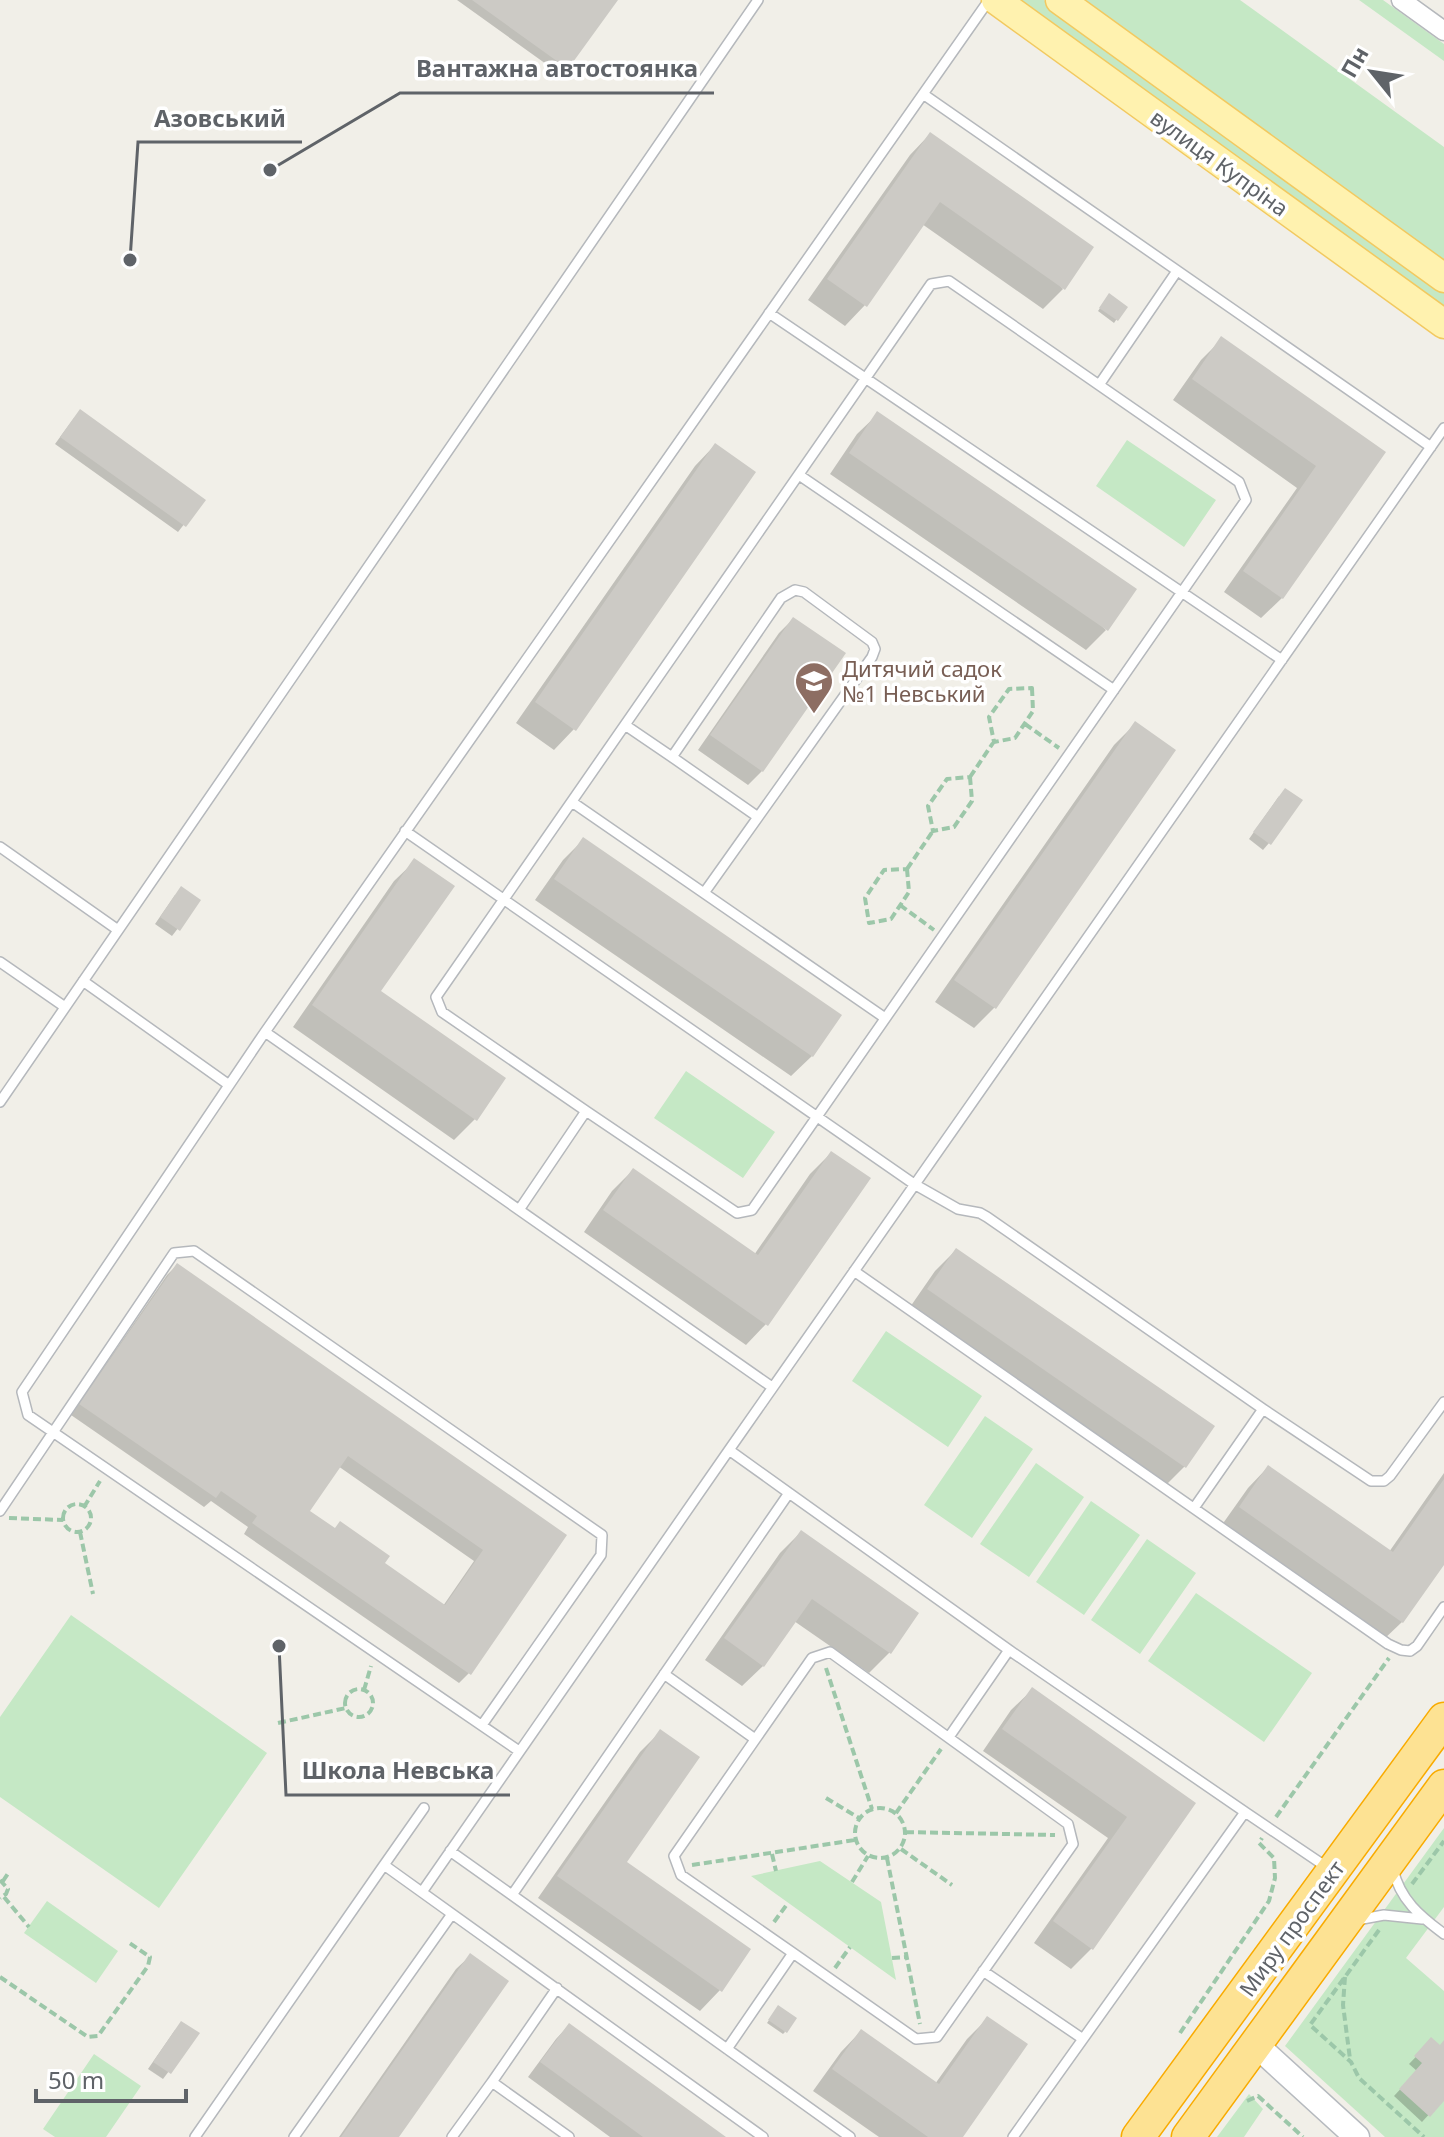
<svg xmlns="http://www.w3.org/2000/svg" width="1444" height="2137" font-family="'Noto Sans',sans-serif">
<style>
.green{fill:#c5e8c5}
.shadow{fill:#0003;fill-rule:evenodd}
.building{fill:#cccac5;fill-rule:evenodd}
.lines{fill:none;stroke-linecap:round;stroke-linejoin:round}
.lane-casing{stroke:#b5b8bc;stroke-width:12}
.street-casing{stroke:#b5b8bc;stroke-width:21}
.secondary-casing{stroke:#b6babf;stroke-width:27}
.primary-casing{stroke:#f2c960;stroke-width:31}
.highway-casing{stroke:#f9ab00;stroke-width:35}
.path{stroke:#9cc7a9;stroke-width:4;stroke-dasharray:8 4;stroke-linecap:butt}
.lane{stroke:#fff;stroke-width:9}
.street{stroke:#fff;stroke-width:18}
.secondary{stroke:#fff;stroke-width:24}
.primary{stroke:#fff2af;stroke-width:28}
.highway{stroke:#fde293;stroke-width:32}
.labels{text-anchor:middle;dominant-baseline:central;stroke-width:7;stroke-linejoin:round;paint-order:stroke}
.street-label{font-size:22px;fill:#5f6368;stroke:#fff}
.education-label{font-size:22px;fill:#785e54;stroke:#fff;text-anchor:start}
.leader{fill:none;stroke:#5f6368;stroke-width:3}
.callout-dot{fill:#5f6368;stroke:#fff;stroke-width:3}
.callout-label{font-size:24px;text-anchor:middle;font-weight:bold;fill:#5f6368;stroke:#fff;stroke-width:7;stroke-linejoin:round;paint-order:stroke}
</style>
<rect width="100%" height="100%" fill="#f1efe8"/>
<path class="green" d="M1011 0H1044L1444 289V313Z
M1082 0H1240L1444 147V262Z
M1359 0H1383L1444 44V61Z
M1127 440 1216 500 1184 547 1096 486Z
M686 1071 775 1132 743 1178 654 1118Z
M886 1331 982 1396 948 1447 852 1381Z
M985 1416 1033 1449 972 1538 924 1505Z
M1036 1463 1084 1497 1029 1577 980 1544Z
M1091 1501 1140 1535 1084 1615 1036 1582Z
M1147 1539 1196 1573 1140 1654 1091 1620Z
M1196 1593 1312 1673 1264 1742 1148 1661Z
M71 1615 267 1753 159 1908 0 1797V1717Z
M1444 1828V1907L1406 1958 1444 1991V2137H1385L1285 2046Z
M820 1861 881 1902 896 1980 751 1876Z
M47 1901 118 1951 96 1983 24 1933Z
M94 2054 141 2086 106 2137H55L43 2129Z
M1249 2094 1263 2109 1244 2137H1217Z"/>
<path class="shadow" d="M457 0H615L560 74Z
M930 134 1063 289 1043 309 922 224 865 305 845 326 808 300 910 155Z
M1107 298 1125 307 1114 323 1098 311Z
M1222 339 1383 453 1282 598 1261 618 1224 592 1297 488 1173 400 1201 360Z
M878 414 1106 630 1086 650 830 474 857 434Z
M74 418 203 500 178 532 55 444Z
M715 445 574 729 554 750 516 723 695 466Z
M793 619 762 771 748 785 698 750 779 633Z
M1135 724 1173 750 994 1008 974 1028 935 1002 1114 745Z
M1279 796 1269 843 1263 850 1249 839Z
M583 840 812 1056 791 1076 535 900 563 860Z
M415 861 379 992 475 1119 454 1140 293 1027 394 881Z
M175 895 199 901 172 936 155 924Z
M831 1153 766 1324 746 1345 584 1232 612 1191 633 1170 754 1255 810 1174Z
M956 1250 1185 1466 1164 1487 908 1310 935 1271Z
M177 1265 565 1536 469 1673 459 1683 244 1534 248 1527 211 1501 204 1507 71 1415 167 1275ZM338 1466 474 1561 443 1606 307 1511Z
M1268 1467 1389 1552 1444 1473V1561L1402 1622 1381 1642 1219 1529 1248 1488Z
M801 1532 917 1614 889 1653 869 1673 794 1621 763 1666 742 1686 705 1660 780 1553Z
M1032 1690 1194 1803 1092 1948 1071 1969 1034 1943 1108 1838 983 1751 1011 1710Z
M660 1732 624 1862 720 1990 700 2011 538 1898 640 1752Z
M470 1956 397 2137H339L456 1969Z
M776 2010 785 2032 783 2034 767 2023Z
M988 2018 960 2137H879L813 2091 841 2052 861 2031 935 2084 967 2039Z
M569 2025 723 2137H610L528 2077 556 2039Z
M175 2030 197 2034 163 2079 148 2069Z
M1432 2040 1440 2047 1444 2042V2098L1422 2122 1394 2096 1417 2071 1409 2064Z"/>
<path class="building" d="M472 0H618L568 69Z
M930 132 1094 247 1065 290 940 202 867 307 827 279Z
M1109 293 1128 307 1118 321 1099 308Z
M1221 336 1386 452 1283 599 1243 571 1316 466 1192 379Z
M80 409 206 500 186 527 60 437Z
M877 411 1137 589 1108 631 849 453Z
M715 443 756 472 576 731 535 702Z
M793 617 846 653 763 772 710 735Z
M1135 721 1176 750 996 1009 954 980Z
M1285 788 1303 800 1271 845 1253 832Z
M583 837 842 1015 813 1057 554 879Z
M414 858 455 886 381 991 506 1078 477 1121 312 1005Z
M181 886 201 900 180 931 160 917Z
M831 1151 871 1178 768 1326 603 1210 633 1168 758 1255Z
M956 1248 1215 1426 1186 1468 927 1289Z
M177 1263 567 1535 471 1675 252 1523 257 1516 221 1491 216 1498 79 1404ZM348 1456 483 1550 445 1605 385 1563 390 1556 340 1521 335 1528 310 1511Z
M1268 1465 1393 1552 1444 1479V1565L1403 1623 1239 1507Z
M801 1530 919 1613 891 1654 812 1599 764 1667 724 1638Z
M1032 1687 1196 1803 1093 1950 1053 1921 1127 1817 1002 1729Z
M660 1729 700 1757 627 1862 751 1949 722 1992 557 1876Z
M470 1953 509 1981 399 2137H341Z
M778 2005 797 2018 787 2033 768 2020Z
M987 2016 1028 2044 963 2137H928L832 2069 861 2029 939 2084Z
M181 2021 200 2033 171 2074 153 2062Z
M569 2023 726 2137H643L540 2062Z
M1431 2037 1440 2045 1444 2040V2101L1430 2117 1399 2089 1422 2063 1414 2056Z"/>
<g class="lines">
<g class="lane-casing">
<path id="lane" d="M923 94 1431 447
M769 313 1282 660
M1099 385 1177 271
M799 475 1114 690
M625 725 672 757 781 598 795 590 804 592 872 642 875 649 872 657 704 893
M672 757 758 817
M572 802 885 1018
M405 831 914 1184 958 1209 980 1213 987 1217 1263 1409 1371 1481H1384L1390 1476 1444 1402
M0 847 118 930
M0 962 65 1007
M83 981 229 1085
M265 1032 772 1387
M0 1102 758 0
M519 1210 586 1111 442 1012 436 997 931 284 949 281 1239 482 1246 500 752 1210 737 1213 586 1111
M854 1271 1388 1644 1401 1650 1410 1651 1417 1646 1444 1607
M729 1450 789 1493
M1194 1508 1263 1409
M0 1511 174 1253 194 1251 602 1535 601 1555 482 1725
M664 1674 755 1739
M949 1737 1009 1650
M519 1751 28 1415 22 1392 265 1032 989 0
M424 1808 384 1865 763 2137
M1245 1812 1328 1868
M450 1851 512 1895
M1393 1869C1400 1900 1420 1916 1444 1934
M422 1892 729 1450 1444 428
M1357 1920 1384 1915 1422 1919
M983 1971 1083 2039
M557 1988 492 2082 569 2137
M727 2049 793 1953 681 1875 674 1856 812 1658 830 1652 1068 1824 1073 1844 937 2037 916 2039 793 1953
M195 2137 384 1865
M294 2137 452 1914
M452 2137 492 2082
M850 2137 512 1895 789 1493 1009 1650 1245 1812 1013 2137"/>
</g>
<g class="street-casing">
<path id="street" d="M1401 0 1444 31"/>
</g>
<g class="secondary-casing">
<path id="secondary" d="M1255 2044 1357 2137"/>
</g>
<g class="primary-casing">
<path id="primary" d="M996 0 1444 324
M1060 0 1444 278"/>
</g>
<g class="highway-casing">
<path id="highway" d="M1138 2137 1444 1719
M1188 2137 1444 1786"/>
</g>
<path class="path" d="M1032 688 1033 711 1015 738 994 742 989 717 1009 689Z
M1025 724 1059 748
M970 777 972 801 954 827 933 831 928 806 947 779Z
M970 777 993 743
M907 869 909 892 891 919 869 923 865 898 884 870Z
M907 869 933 831
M900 905 934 930
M63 1518a14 14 0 1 1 28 0a14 14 0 1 1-28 0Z
M84 1507 100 1481
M9 1518 63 1520
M80 1532 93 1594
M826 1668 872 1809
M345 1703a14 14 0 1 1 28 0a14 14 0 1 1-28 0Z
M364 1690 371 1666
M278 1723 346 1708
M826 1798 859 1818
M855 1833a25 25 0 1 1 50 0a25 25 0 1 1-50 0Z
M896 1813 941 1749
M1276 1817 1389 1658
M906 1832 1055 1835
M901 1849 952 1885
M772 1854 776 1871
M887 1858 920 2024
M692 1865 855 1840
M0 1880 8 1889 6 1894 0 1898
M3 1881 9 1872
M852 1882 868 1856
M1412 1884 1444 1841
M4 1897 29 1927
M774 1922 788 1903
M1379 1930 1310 2025 1351 2062 1359 2078 1424 2137
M892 1958 907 1957
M835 1968 850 1947
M0 1977 88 2037 98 2036 148 1966 150 1957 128 1942
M1345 1977 1343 2005 1350 2059
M1180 2033 1269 1901 1275 1878 1274 1858 1259 1843 1262 1838
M1247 2101 1258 2096 1303 2137"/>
<use href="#lane" class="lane"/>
<use href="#street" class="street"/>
<use href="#secondary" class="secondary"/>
<use href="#primary" class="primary"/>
<use href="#highway" class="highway"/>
</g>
<defs>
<g id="school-pin" transform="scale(2)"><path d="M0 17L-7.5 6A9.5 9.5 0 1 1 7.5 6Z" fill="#8d6e63" stroke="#fff"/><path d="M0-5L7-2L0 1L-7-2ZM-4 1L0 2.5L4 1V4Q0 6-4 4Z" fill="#fff"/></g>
</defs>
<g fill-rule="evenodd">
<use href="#school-pin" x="814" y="681"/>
</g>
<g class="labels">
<g class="street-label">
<text transform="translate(1220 162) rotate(36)">вулиця Купріна</text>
<text transform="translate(1291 1928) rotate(-54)">Миру проспект</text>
</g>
<g class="education-label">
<text x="842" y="668">Дитячий садок<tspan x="842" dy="25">№1 Невський</tspan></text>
</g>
</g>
<path class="leader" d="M270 170L400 93H714M130 260L138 142H302M279 1646L286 1795H510"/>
<g class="callout-dot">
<circle cx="270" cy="170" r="8"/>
<circle cx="130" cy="260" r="8"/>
<circle cx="279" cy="1646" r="8"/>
</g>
<g class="callout-label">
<text x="557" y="77">Вантажна автостоянка</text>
<text x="220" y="127">Азовський</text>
<text x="398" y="1779">Школа Невська</text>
</g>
<g transform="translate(1372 72) rotate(300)" stroke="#ffffff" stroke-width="6" paint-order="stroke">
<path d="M0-6L14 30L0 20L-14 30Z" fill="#5f6368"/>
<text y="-12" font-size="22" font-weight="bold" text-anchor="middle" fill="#5f6368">Пн</text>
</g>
<path d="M36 2089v12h150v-12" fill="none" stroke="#5f6368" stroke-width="4"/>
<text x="48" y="2089" font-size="24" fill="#5f6368" stroke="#ffffff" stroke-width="6" paint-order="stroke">50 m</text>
</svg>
